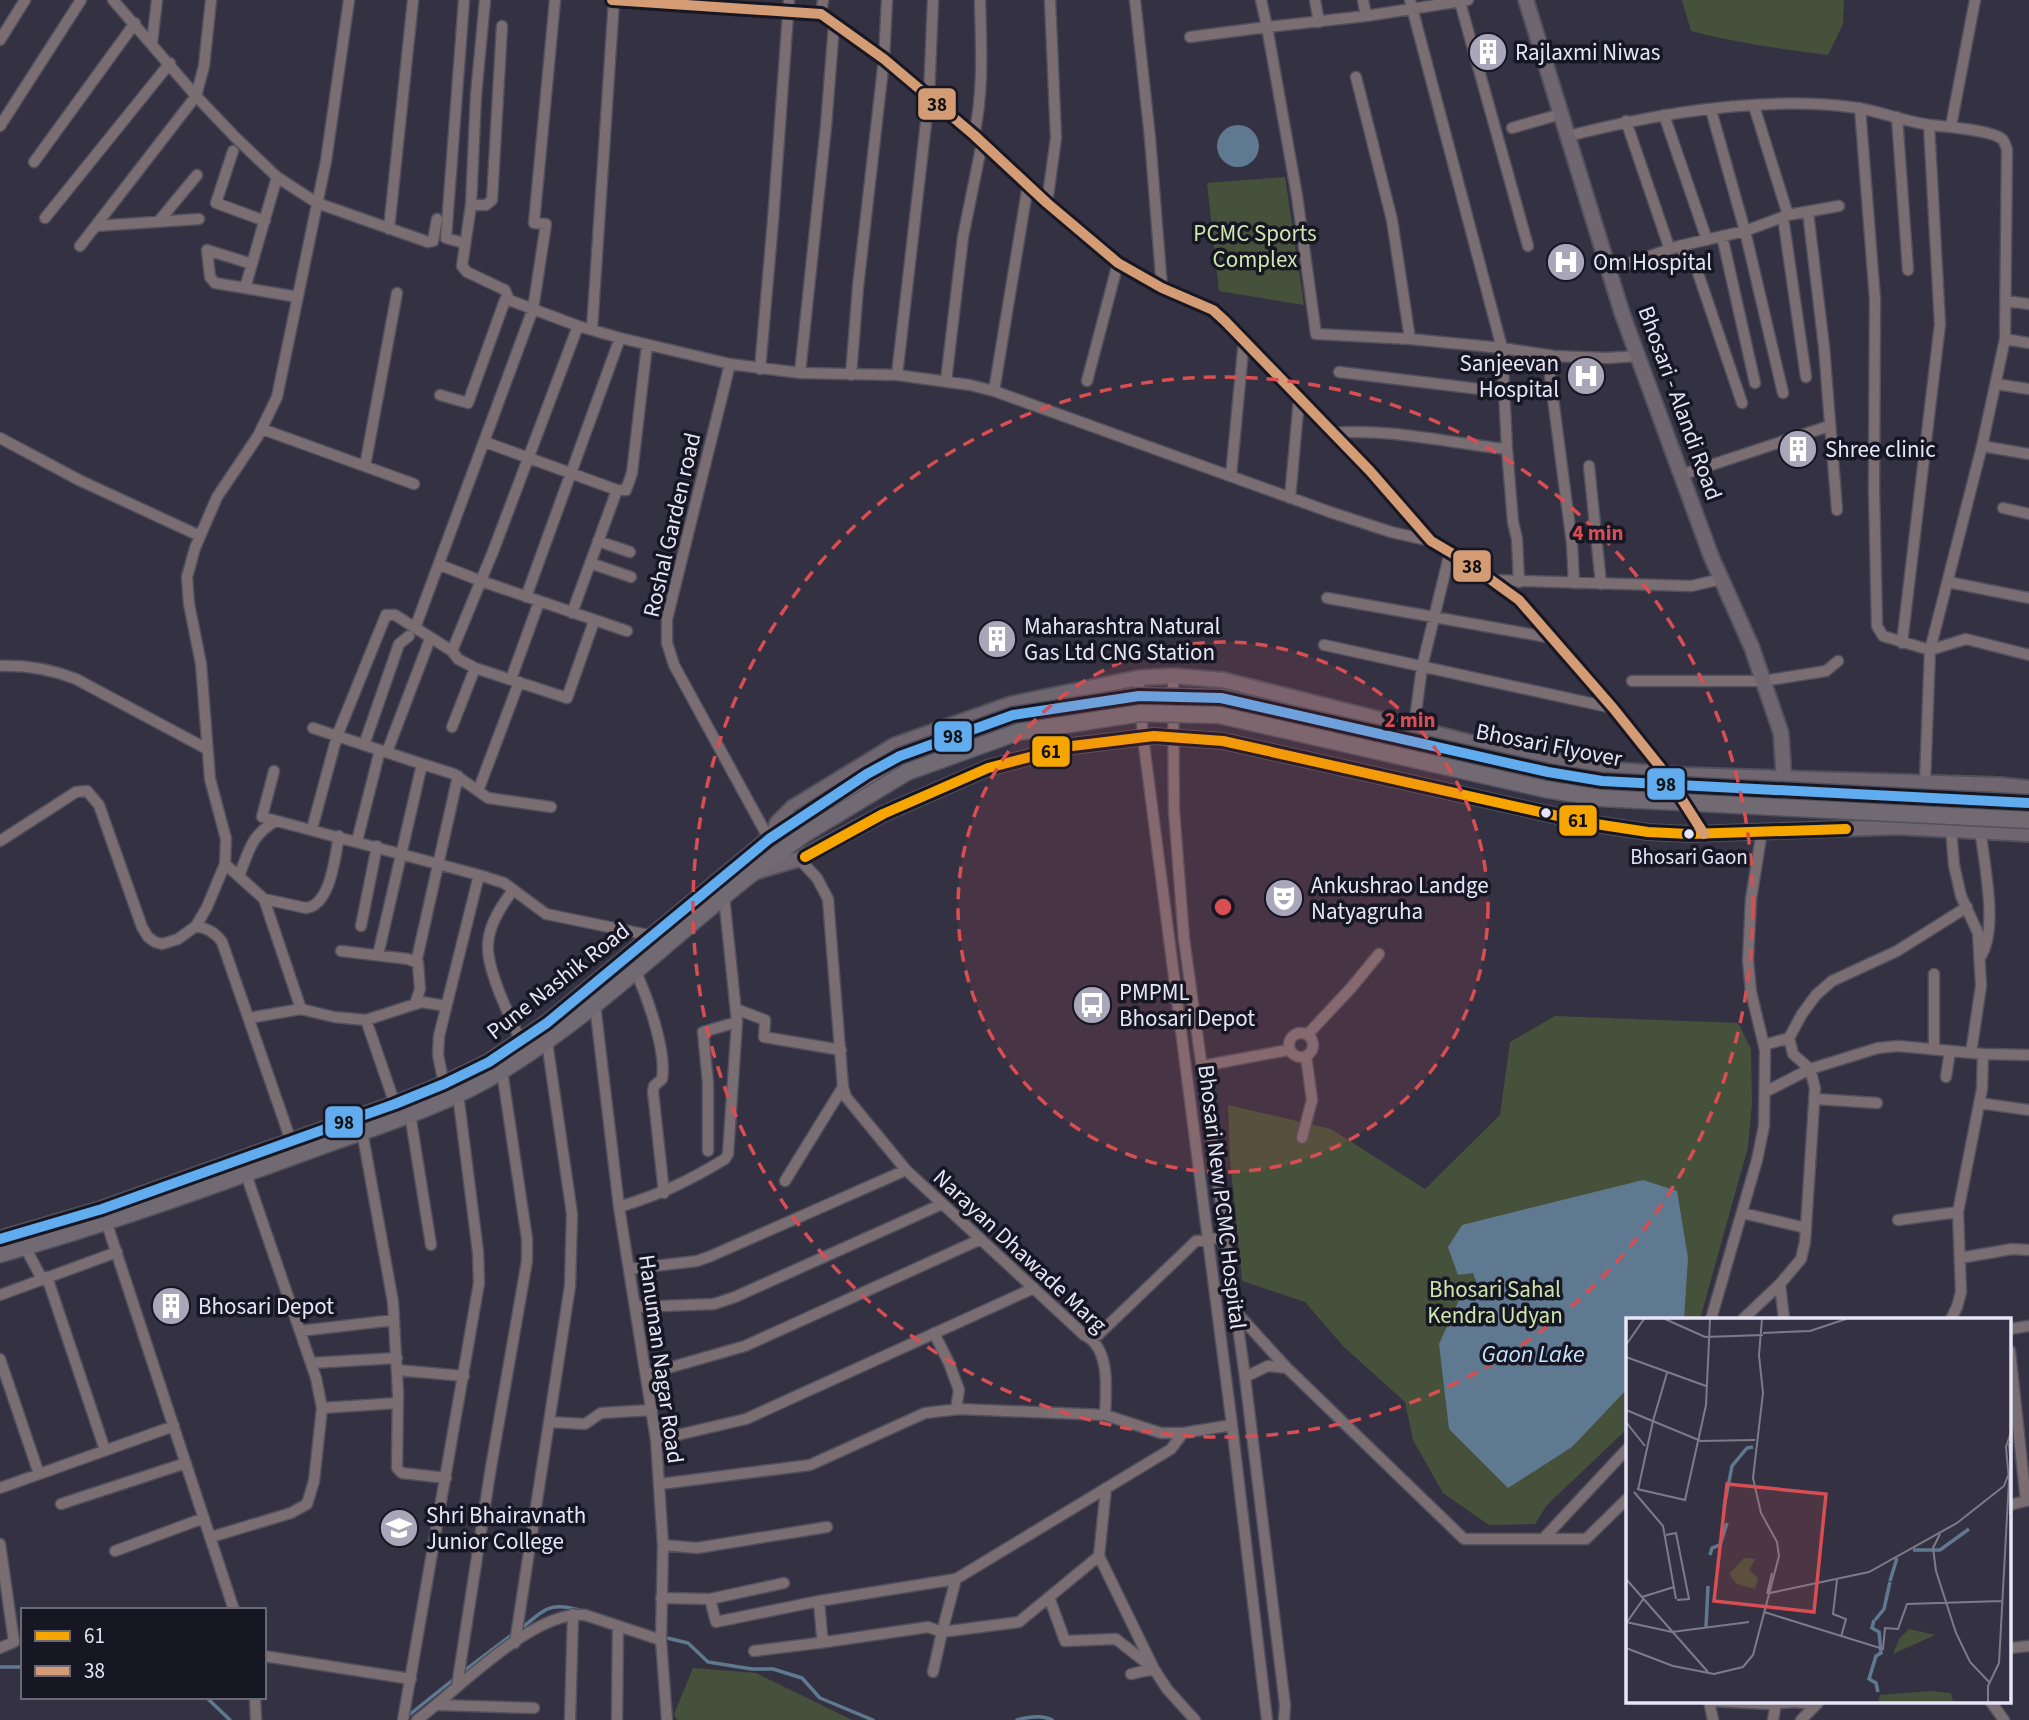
<svg xmlns="http://www.w3.org/2000/svg" width="2029" height="1720" font-family="'Source Sans 3',sans-serif">
<style>
.green{fill:#46513b}
.water{fill:#5f7990}
.lines{fill:none;stroke-linecap:round;stroke-linejoin:round}
.stream{stroke:#5f7990;stroke-width:3.5}
.minor-casing{stroke:#51505d;stroke-width:13}
.primary-casing{stroke:#51505d;stroke-width:18}
.trunk-casing{stroke:#51505d;stroke-width:19}
.minor{stroke:#7b6e73;stroke-width:10}
.primary{stroke:#706670;stroke-width:14}
.trunk{stroke:#726a72;stroke-width:16}
.trunk-bridge-casing{stroke:#51505d;stroke-width:19;stroke-linecap:butt}
.trunk-bridge{stroke:#726a72;stroke-width:16}
.bus-1-casing{stroke:#171623;stroke-width:16}
.bus-2-casing{stroke:#171623;stroke-width:16}
.bus-3-casing{stroke:#171623;stroke-width:16}
.bus-1{stroke:#f7a600;stroke-width:10}
.bus-2{stroke:#d39c74;stroke-width:10}
.bus-3{stroke:#60acee;stroke-width:10}
.ring{fill:none;stroke:#d94e52;stroke-width:3.5;stroke-dasharray:12 9}
.bus-dot{fill:#e7e5f8;stroke:#171623;stroke-width:2.5}
.labels{text-anchor:middle;dominant-baseline:central;stroke-width:7;stroke-linejoin:round;paint-order:stroke}
.bus-label{font-size:21px;fill:#e7e5f8;stroke:#171623}
.poi-label{font-size:23px;fill:#e7e5f8;stroke:#171623;text-anchor:start}
.park-label{font-size:23px;fill:#cce7ae;stroke:#171623}
.street-label{font-size:23px;fill:#e7e5f8;stroke:#171623}
.water-label{font-size:24px;font-style:italic;fill:#c6e5fe;stroke:#171623}
.inset-river{fill:none;stroke:#5f7990;stroke-width:3.5}
.inset-road{fill:none;stroke:#7c7a8b;stroke-width:2}
.view{fill:#d94e52;fill-opacity:0.15;stroke:#d94e52;stroke-width:3.5}
.inset-edge{fill:none;stroke:#e7e5f8;stroke-width:3.5}
.centre{fill:#d94e52;stroke:#171623;stroke-width:3.5}
.ring-label{font-size:21px;text-anchor:middle;font-weight:bold;fill:#d94e52;stroke:#171623;stroke-width:7;stroke-linejoin:round;paint-order:stroke}
.line-badge{stroke:#171623;stroke-width:2.5}
.pale-badge-label{font-size:19px;text-anchor:middle;font-weight:bold;fill:#111}
</style>
<rect width="100%" height="100%" fill="#343242"/>
<path class="green" d="M1682 0H1844L1843 24 1828 55C1782 49 1736 43 1691 31Z
M1285 177 1304 305 1219 291 1207 183Z
M1555 1016 1738 1023 1751 1049 1752 1103 1748 1147 1700 1319H1628V1428L1547 1505 1535 1524 1489 1525 1443 1493 1413 1440 1405 1402 1344 1347 1305 1302 1242 1281 1230 1159 1228 1105 1331 1129 1425 1189 1500 1115 1510 1042Z
M693 1668 756 1673 852 1720H677L674 1714Z"/>
<path class="water" d="M1217 146a21 21 0 1 1 42 0a21 21 0 1 1-42 0Z
M1643 1180 1677 1191 1688 1258 1684 1319H1628V1388L1572 1447 1508 1488 1449 1429 1439 1344 1459 1300 1477 1284 1473 1273 1458 1275 1448 1247 1462 1225Z"/>
<g class="lines">
<path class="stream" d="M519 1630C548 1607 549 1601 587 1612
M667 1638 688 1643 708 1662 752 1669H773L802 1678 820 1698 873 1720
M0 1667H23
M460 1674 513 1634
M206 1697 230 1720
M409 1715 454 1679
M1017 1720C1028 1717 1042 1714 1052 1720"/>
<g class="minor-casing">
<path id="minor" d="M113 0 196 96 236 138 277 177 317 203 428 242 433 241 437 219
M464 0 446 238 464 243
M485 0 476 95 471 205 462 266 467 272 505 290 509 300 578 326 620 338 730 364 800 373 897 375 970 385 994 391 1330 512 1391 532 1431 541
M612 0 821 14 884 59 974 135 1047 203 1118 263 1162 288 1213 310 1225 321 1370 471 1431 541 1465 561 1519 600 1613 708 1665 773 1704 834
M1135 0 1150 138 1162 288
M1315 0 1319 22
M1363 0 1366 16
M1410 0 1502 348 1507 449 1513 522 1517 539 1519 582
M1468 0 1366 16 1267 27 1297 196 1316 334 1410 339 1502 348 1554 356 1607 358 1638 356
M1460 2 1528 246
M821 14 823 0
M1190 37 1267 27 1261 0
M0 40 25 0
M152 43 157 0
M1356 77 1392 220 1410 339
M1754 106 1788 215
M1860 108 1875 299 1874 489 1877 626 1883 636 1930 650 1925 782
M1711 110 1745 231 1783 393
M1664 115 1707 240
M1897 117 1908 270
M1626 121 1670 250
M0 126 81 0
M1951 126 1975 0
M1512 128 1561 114
M974 135C984 91 981 45 980 0
M1568 136C1658 113 1766 95 1858 108 1882 112 1906 122 1931 125 1945 127 1994 130 2003 140 2004 141 2007 149 2007 150L2005 339 1982 446 1930 650 1966 639 2029 655
M233 151 216 203 265 221
M34 162 135 23
M1047 203 1056 138 1050 0
M471 205H486L492 200 502 26
M1808 212 1824 347 1837 510
M1783 217 1806 377
M45 218 170 63
M159 221 197 175
M96 226 199 219
M389 229 413 0
M1722 236 1755 383
M80 246 196 96 204 66 211 0
M1679 246 1697 270 1742 403
M252 264 207 250 210 277 215 283 298 297
M1609 270 1679 246 1745 231 1788 215 1839 206
M245 288 277 177
M2006 301 2029 304
M578 326 494 549 452 651 458 659 475 668 567 698 594 621
M592 329 614 0
M2005 339 2029 343
M1545 355 1550 375 1572 544 1574 583
M730 364 667 619V643L674 665 769 839
M760 369 773 221 789 0
M1339 372 1504 392
M800 373 826 126 834 25
M851 375 858 287 884 59 887 0
M897 375 929 97 933 0
M946 381 963 237 982 143
M1087 381 1118 263
M1996 384 2029 389
M994 391 1028 185
M440 395 468 403 505 300H509
M262 429 414 484
M1332 433C1391 428 1448 443 1507 449
M0 438 79 480 200 536
M485 442 617 490H626L632 473 647 345
M1982 446 2029 454
M365 466 397 293
M1589 466 1601 584
M1681 475 1829 426
M1231 476 1244 340
M1290 498 1299 399
M2003 508 2029 514
M598 541 630 552
M590 563 631 577
M440 565 481 581 627 631
M1492 580 1691 586 1722 579
M1948 582 2029 598
M526 597 620 338
M1327 598 1552 638
M572 613 617 490
M415 628 533 309 546 224 534 223 555 0
M1902 643 1940 324 1929 125
M1324 645 1613 708
M0 666C27 665 50 669 76 679L207 749
M1173 676 1174 810 1184 939 1245 1377 1285 1705 1284 1720
M1138 678 1143 737 1232 1425 1267 1720
M511 679 539 602
M1632 681H1763L1826 671 1838 661
M1416 712 1422 667 1450 552
M452 727 475 668
M313 728 422 764 378 955
M364 745 399 644 409 636
M387 752 430 639
M422 764 454 774 488 798 551 807
M274 771 262 817 479 875 439 1036 438 1055 444 1084
M478 791 519 682
M1980 826C1983 860 1999 927 1981 956
M312 829 337 736 386 615H395L452 651
M1951 829 1954 865 1961 896 1978 933 1981 986 1971 1053
M0 841 76 792 87 791 99 805 142 927 148 937 155 942 162 944 178 939 196 926 207 907 225 864 226 839 210 779 201 664 189 604 187 577 195 548 217 497 258 436 277 397 326 161 349 0
M357 841 380 750
M225 864 264 899 301 1009
M479 875 504 883 546 914 653 936
M239 876C249 851 251 835 276 821
M513 890C502 905 489 924 488 944 486 969 510 1017 521 1042
M264 899 306 908C331 905 335 856 339 836
M196 926C208 929 215 932 222 942L291 1141
M361 926 377 846
M341 951 408 959 418 963 420 989 415 1004
M416 963 458 776
M635 970C647 996 667 1051 662 1079L654 1086 653 1091 664 1193
M595 1005 619 1207 656 1440 663 1545 661 1640 667 1720
M736 1009 765 1020 764 1037 841 1050
M249 1018 301 1009 334 1017 366 1020 422 1002 446 1006
M366 1020 395 1104
M1289 1045a12 12 0 1 1 24 0a12 12 0 1 1-24 0Z
M1308 1034 1351 988 1379 954
M1764 1045 1789 1038
M1934 1048V974
M1202 1066 1288 1050
M1946 1077 1950 1051
M1765 1092 1810 1069 1878 1048 1898 1046 1983 1054 2029 1055
M1816 1099 1877 1103
M1979 1103 2029 1110
M410 1114 431 1245
M362 1131 393 1302 398 1393 397 1468 402 1473 446 1478
M1302 1138 1312 1100 1306 1056
M708 1151V1083L703 1032 737 1022
M785 1181 843 1087
M619 1207C661 1194 687 1182 725 1159L728 1154 737 1022 724 896
M1742 1213 1806 1228
M105 1218 234 1610
M1898 1220 1958 1212
M25 1247 42 1279
M1960 1258 2012 1249 2029 1250
M629 1269 697 1261 711 1256 906 1170
M47 1277 105 1450
M0 1295 117 1252
M636 1307 714 1304 735 1297 942 1204
M1236 1312 1287 1368 1464 1539H1586L1628 1498
M1711 1319 1757 1160 1764 1126 1765 1050 1751 992 1748 960 1751 899 1762 831
M1743 1319 1780 1284
M1784 1319 1780 1284 1801 1259 1805 1242 1815 1088 1810 1069 1793 1054 1789 1038 1802 1014 1816 995 1832 981 1897 951 1967 907
M1951 1319 1957 1307 1961 1292 1958 1212 1982 1089 1983 1054
M2010 1329 2029 1326
M300 1331 394 1320
M934 1333 949 1363 959 1390 956 1409
M1091 1338 1098 1335 1196 1241 1226 1237
M2010 1351 2026 1501
M0 1359 39 1474
M311 1363 397 1358
M397 1370 464 1376
M647 1374 745 1346 979 1240
M1245 1377 1268 1366 1287 1368
M322 1408 398 1403
M1105 1415 1161 1433H1183L1232 1425
M549 1422 585 1424 601 1413 652 1410
M656 1440 746 1419 1034 1288
M660 1484 810 1465 925 1413 960 1409 1105 1415C1106 1391 1111 1347 1084 1335L906 1170 846 1097 843 1087 828 899 817 878 799 859
M0 1488 174 1426
M61 1504 186 1463
M2010 1505 2029 1500
M211 1537 291 1513 307 1504 314 1481 322 1408 316 1378 246 1174
M1543 1539 1628 1448
M0 1544 14 1642 0 1648
M663 1545 697 1548 827 1527
M115 1551 204 1518
M1099 1556 1154 1669 1167 1689 1195 1720
M956 1579 942 1632 1019 1622 1099 1556 1106 1488
M1049 1597 1065 1641 1116 1639 1154 1669 1131 1674
M661 1598 710 1599 784 1583
M710 1599 716 1622 819 1601 956 1579 1171 1449 1183 1433
M819 1601 822 1636 826 1642 928 1627 942 1632 933 1672
M515 1643 570 1286 572 1214 547 1042
M2010 1648 2029 1646
M754 1651 826 1642
M264 1656 411 1679
M457 1686 491 1467 527 1261V1239L502 1071
M255 1697 256 1720
M1709 1701 1713 1720
M1713 1701 1769 1704 1796 1702 1816 1705
M1990 1701 2004 1720
M438 1705 534 1708
M403 1720 479 1283 478 1252 458 1094
M417 1720C458 1690 534 1609 585 1615L661 1640
M570 1720 573 1614
M617 1720 618 1626
M1773 1720 1776 1704
M1801 1720 1818 1703"/>
</g>
<g class="primary-casing">
<path id="primary" d="M1526 0 1622 313 1711 556 1752 648 1781 733 1784 778
M773 835 777 823 792 808 895 745 1011 704 1138 678 1173 676 1223 680 1477 744 1549 760 1602 769 1686 775 2000 785 2029 788
M755 872 799 859 883 814 988 768 1072 746 1154 736 1223 741 1589 823 1648 832 1689 834 1897 827 2029 834"/>
</g>
<g class="trunk-casing">
<path id="trunk" d="M0 1239 102 1209 395 1104 444 1084 489 1062 547 1023 769 839 798 819
M0 1254C107 1224 212 1186 316 1148 380 1125 448 1105 506 1068 614 1001 701 906 806 833"/>
</g>
<use href="#minor" class="minor"/>
<use href="#primary" class="primary"/>
<use href="#trunk" class="trunk"/>
<g class="trunk-bridge-casing">
<path id="trunk-bridge" d="M798 819 900 756 1013 715 1139 696 1221 698 1548 772 1602 781 2029 803
M806 833 907 772 1018 732 1141 713 1219 715 1545 789 1600 798 2029 820"/>
</g>
<use href="#trunk-bridge" class="trunk-bridge"/>
<g class="bus-1-casing">
<path id="bus-1" d="M805 857 883 814 988 768 1072 746 1154 736 1223 741 1589 823 1648 832 1689 834 1846 829"/>
</g>
<g class="bus-2-casing">
<path id="bus-2" d="M612 0 821 14 884 59 974 135 1047 203 1118 263 1162 288 1213 310 1225 321 1370 471 1431 541 1465 561 1519 600 1613 708 1665 773 1704 834"/>
</g>
<g class="bus-3-casing">
<path id="bus-3" d="M0 1239 102 1209 395 1104 444 1084 489 1062 547 1023 769 839 867 774 900 756 1013 715 1139 696 1221 698 1548 772 1602 781 2029 803"/>
</g>
<use href="#bus-1" class="bus-1"/>
<use href="#bus-2" class="bus-2"/>
<use href="#bus-3" class="bus-3"/>
</g>
<circle cx="1223" cy="907" r="265" fill="#d94e52" fill-opacity=".12"/>
<g class="ring">
<circle cx="1223" cy="907" r="265"/>
<circle cx="1223" cy="907" r="530"/>
</g>
<defs>
<g id="building-disc" transform="scale(2.0125)"><circle r="9.5" fill="#a8a6b8" stroke="#171623"/><path d="M-4-6H4V6H1V3H-1V6H-4ZM-2.5-4.3h1.7v1.8h-1.7ZM.8-4.3h1.7v1.8H.8ZM-2.5-1h1.7V.8h-1.7ZM.8-1h1.7V.8H.8Z" fill="#fff"/></g>
<g id="hospital-disc" transform="scale(2.0125)"><circle r="9.5" fill="#a8a6b8" stroke="#171623"/><path d="M-5-5h3v3.5h4V-5h3V5h-3V1.5h-4V5h-3Z" fill="#fff"/></g>
<g id="theatre-disc" transform="scale(2.0125)"><circle r="9.5" fill="#a8a6b8" stroke="#171623"/><path d="M-5-5.5Q0-4 5-5.5V0Q5 5 0 6Q-5 5-5 0ZM-3.3-2.5H-1v1.5H-3.3ZM1-2.5H3.3v1.5H1ZM-2.8 1Q0 5.5 2.8 1Z" fill="#fff"/></g>
<g id="bus-disc" transform="scale(2.0125)"><circle r="9.5" fill="#a8a6b8" stroke="#171623"/><path d="M-5-6H5V4H4V6H2V4H-2V6H-4V4H-5ZM-3.5-4V0h7V-4ZM-3.5 1.2v1.5H-2V1.2ZM2 1.2v1.5H3.5V1.2Z" fill="#fff"/></g>
<g id="university-disc" transform="scale(2.0125)"><circle r="9.5" fill="#a8a6b8" stroke="#171623"/><path d="M0-5L7-2L0 1L-7-2ZM-4 1L0 2.5L4 1V4Q0 6-4 4Z" fill="#fff"/></g>
</defs>
<g fill-rule="evenodd">
<use href="#building-disc" x="1488" y="52"/>
<use href="#hospital-disc" x="1566" y="262"/>
<use href="#hospital-disc" x="1586" y="376"/>
<use href="#building-disc" x="1798" y="449"/>
<use href="#building-disc" x="997" y="639"/>
<use href="#theatre-disc" x="1284" y="898"/>
<use href="#bus-disc" x="1092" y="1005"/>
<use href="#building-disc" x="171" y="1306"/>
<use href="#university-disc" x="399" y="1528"/>
</g>
<g class="bus-dot">
<circle cx="1546" cy="813" r="6"/>
<circle cx="1689" cy="834" r="6"/>
</g>
<g class="labels">
<g class="bus-label">
<text x="1689" y="857">Bhosari Gaon</text>
</g>
<g class="poi-label">
<text x="1515" y="52">Rajlaxmi Niwas</text>
<text x="1593" y="262">Om Hospital</text>
<text x="1559" y="363" text-anchor="end">Sanjeevan<tspan x="1559" dy="26">Hospital</tspan></text>
<text x="1825" y="449">Shree clinic</text>
<text x="1024" y="626">Maharashtra Natural<tspan x="1024" dy="26">Gas Ltd CNG Station</tspan></text>
<text x="1311" y="885">Ankushrao Landge<tspan x="1311" dy="26">Natyagruha</tspan></text>
<text x="1119" y="992">PMPML<tspan x="1119" dy="26">Bhosari Depot</tspan></text>
<text x="198" y="1306">Bhosari Depot</text>
<text x="426" y="1515">Shri Bhairavnath<tspan x="426" dy="26">Junior College</tspan></text>
</g>
<g class="park-label">
<text x="1255" y="233">PCMC Sports<tspan x="1255" dy="26">Complex</tspan></text>
<text x="1495" y="1289">Bhosari Sahal<tspan x="1495" dy="26">Kendra Udyan</tspan></text>
</g>
<g class="street-label">
<text transform="translate(1680 403) rotate(70)">Bhosari - Alandi Road</text>
<text transform="translate(672 525) rotate(-77)">Roshal Garden road</text>
<text transform="translate(1549 745) rotate(11)">Bhosari Flyover</text>
<text transform="translate(558 981) rotate(-38)">Pune Nashik Road</text>
<text transform="translate(1222 1197) rotate(83)">Bhosari New PCMC Hospital</text>
<text transform="translate(1020 1251) rotate(43)">Narayan Dhawade Marg</text>
<text transform="translate(661 1359) rotate(82)">Hanuman Nagar Road</text>
</g>
<g class="water-label">
<text x="1533" y="1354">Gaon Lake</text>
</g>
</g>
<g transform="translate(1626 1318)">
<rect width="385" height="385" fill="#343242"/>
<path d="M118 240 129 241 123 252 132 260 129 271 111 266 103 256ZM283 311 309 317 267 336 273 321ZM305 373 325 375 327 384H252L254 377Z" fill="#46513b"/>
<path class="inset-river" d="M98 189 106 148 121 130 127 129M287 232H314L343 211M84 237 86 230 94 227 101 205M264 263 271 240M248 302 246 310 253 314 255 335 250 338 243 361 250 365 252 374M249 302 258 291 264 264M80 309 82 268"/>
<path class="inset-road" d="M39 1 79 19 137 17M137 15 184 13 220 1M0 27 18 1M0 39 80 68M0 92 75 123M27 103 41 55M0 104 19 128M74 123 129 122M383 125 385 151M11 171 59 182 80 87 84 1M12 172 27 103M8 174 37 208 50 281M384 196 385 173M314 216 307 230 310 253 330 315 344 344 364 365M40 217 50 215 63 281 51 282M0 261 82 354M211 262 207 296 220 301 215 319M144 275 243 254 331 205 378 168 383 155M141 276 146 255M16 279 48 269M138 294 257 331 259 310 272 311 281 286 376 283M0 304 46 314 123 304M1 304 18 280M0 330 47 348 88 356 117 349 127 337 153 238 151 224 135 195 127 160 137 75 133 37 136 1M362 384V368L373 345 383 162 380 129 385 114"/>
<path class="view" d="M101 166 200 176 188 294 88 283Z"/>
<rect width="385" height="385" class="inset-edge"/>
</g>
<circle cx="1223" cy="907" r="10" class="centre"/>
<g class="ring-label">
<text x="1598" y="540">4 min</text>
<text x="1410" y="727">2 min</text>
</g>
<g class="line-badge">
<rect x="917" y="87" width="40" height="34" rx="7" fill="#d39c74"/>
<rect x="1452" y="549" width="40" height="34" rx="7" fill="#d39c74"/>
<rect x="933" y="720" width="40" height="33" rx="7" fill="#60acee"/>
<rect x="1031" y="735" width="40" height="33" rx="7" fill="#f7a600"/>
<rect x="1646" y="767" width="40" height="34" rx="7" fill="#60acee"/>
<rect x="1558" y="804" width="40" height="33" rx="7" fill="#f7a600"/>
<rect x="324" y="1105" width="40" height="34" rx="7" fill="#60acee"/>
</g>
<g class="pale-badge-label">
<text x="937" y="111">38</text>
<text x="1472" y="573">38</text>
<text x="953" y="743">98</text>
<text x="1051" y="758">61</text>
<text x="1666" y="791">98</text>
<text x="1578" y="827">61</text>
<text x="344" y="1129">98</text>
</g>
<rect x="21" y="1608" width="245" height="91" fill="#171623" stroke="#6a6978" stroke-width="2"/>
<rect x="35" y="1631" width="35" height="10" fill="#f7a600" stroke="#6a6978" stroke-width="2"/>
<text x="84" y="1643" font-size="21" fill="#e7e5f8">61</text>
<rect x="35" y="1666" width="35" height="10" fill="#d39c74" stroke="#6a6978" stroke-width="2"/>
<text x="84" y="1678" font-size="21" fill="#e7e5f8">38</text>
</svg>
